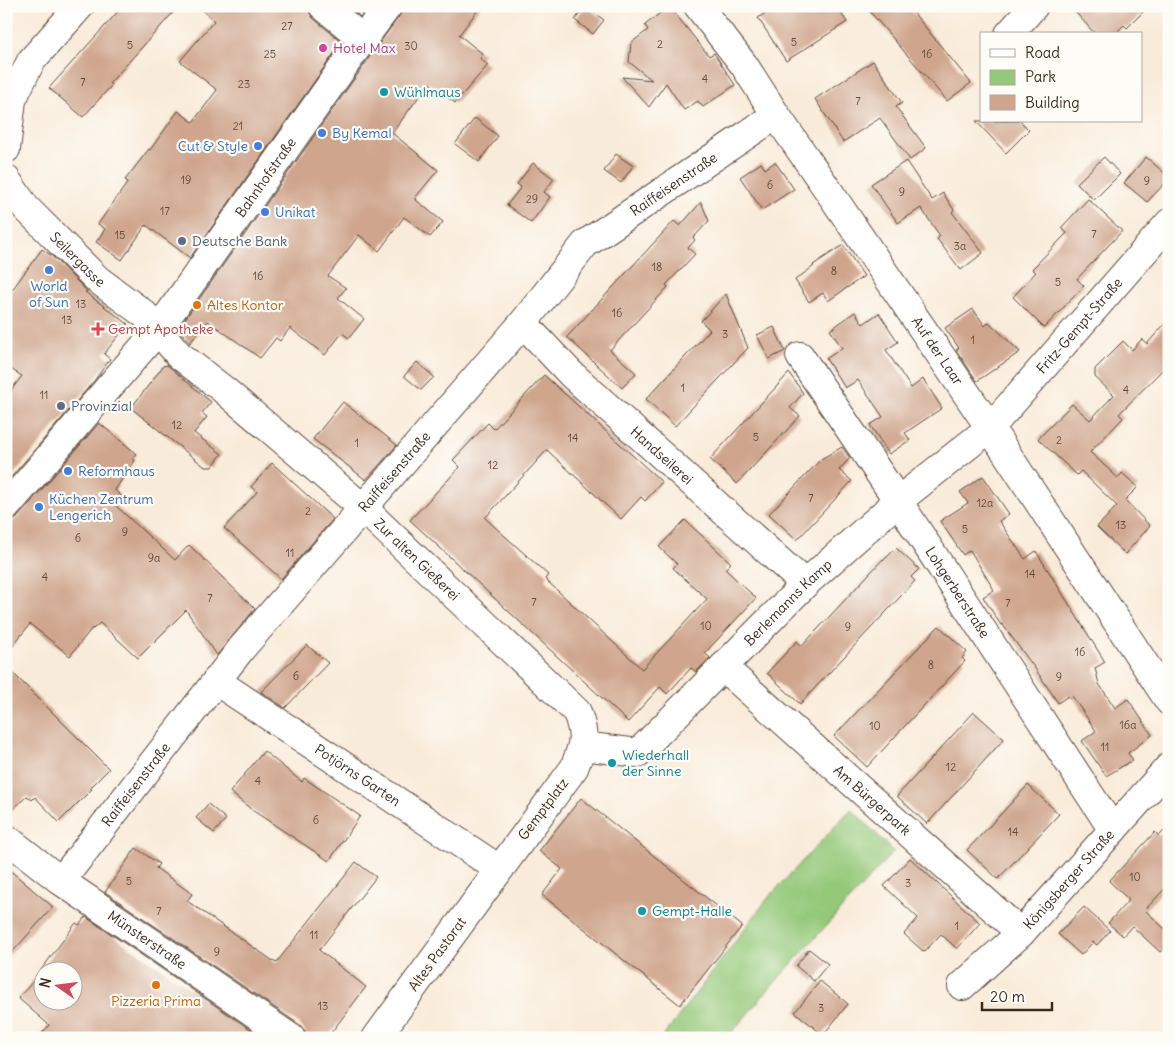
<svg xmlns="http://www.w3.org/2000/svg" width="1175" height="1044" font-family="Delius,sans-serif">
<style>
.green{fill:#95c97a;stroke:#687a4c}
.building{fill:#cfa58d;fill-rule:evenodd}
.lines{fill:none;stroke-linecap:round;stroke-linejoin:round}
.minor-casing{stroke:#58473a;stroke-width:30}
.minor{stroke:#fff;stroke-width:28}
.hotel-dot{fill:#d1479c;stroke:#fdfcf7;stroke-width:2}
.culture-dot{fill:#0f9aa8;stroke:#fdfcf7;stroke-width:2}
.shop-dot{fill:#3f7fe0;stroke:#fdfcf7;stroke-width:2}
.service-dot{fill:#5c6f8a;stroke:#fdfcf7;stroke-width:2}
.food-dot{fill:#e8710a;stroke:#fdfcf7;stroke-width:2}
.health-dot{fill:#e0444e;stroke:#fdfcf7;stroke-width:2}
.labels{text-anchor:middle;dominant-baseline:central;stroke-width:4.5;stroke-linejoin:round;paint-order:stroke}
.number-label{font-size:11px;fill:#60493a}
.hotel-label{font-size:14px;fill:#b23c85;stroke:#fdfcf7;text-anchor:start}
.culture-label{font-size:14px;fill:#0d838f;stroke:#fdfcf7;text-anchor:start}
.shop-label{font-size:14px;fill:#366cbe;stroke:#fdfcf7;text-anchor:start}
.street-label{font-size:14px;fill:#3b2a1e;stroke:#fdfcf7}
.service-label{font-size:14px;fill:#4e5e75;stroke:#fdfcf7;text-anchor:start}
.food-label{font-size:14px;fill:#c56008;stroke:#fdfcf7;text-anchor:start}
.health-label{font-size:14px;fill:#be3a42;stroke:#fdfcf7;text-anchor:start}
</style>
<rect width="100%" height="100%" fill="#fdfcf7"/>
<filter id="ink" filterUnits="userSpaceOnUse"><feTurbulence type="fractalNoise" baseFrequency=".02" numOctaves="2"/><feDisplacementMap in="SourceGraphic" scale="10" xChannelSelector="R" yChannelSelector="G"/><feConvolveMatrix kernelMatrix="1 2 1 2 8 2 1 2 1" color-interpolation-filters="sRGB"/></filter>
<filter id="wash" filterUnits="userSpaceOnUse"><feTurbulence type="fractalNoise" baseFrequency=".0096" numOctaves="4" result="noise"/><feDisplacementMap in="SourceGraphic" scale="20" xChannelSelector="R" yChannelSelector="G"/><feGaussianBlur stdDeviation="1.12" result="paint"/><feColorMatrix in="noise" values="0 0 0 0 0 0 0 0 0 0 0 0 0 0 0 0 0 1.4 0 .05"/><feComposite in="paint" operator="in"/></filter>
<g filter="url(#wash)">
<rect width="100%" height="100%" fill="#f9ebd9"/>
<path class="green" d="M851 809 894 851 767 991 727 1038H662L768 898Z"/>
<g id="blocks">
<path class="building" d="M123 6H179L109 84 112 85 83 117 49 88Z
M198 6H308L309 12 313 18 342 42 190 258 146 225 122 260 96 242 105 229 98 224 128 182 125 180 149 149 150 150 178 111 193 122 217 90 180 61 214 21Z
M348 6H368L360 17Z
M403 6H481L459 35 483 54 480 59 488 65 455 103 429 83 392 133 438 170 415 198 417 199 416 200 443 222 430 237 404 217 379 251 359 235 328 276 346 288 338 298 364 319 349 338 342 333 325 355 290 328 280 341 276 338 260 358 208 321 190 343 178 329 376 48 400 15Z
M585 6 604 20 593 34 575 20Z
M669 6 709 56 714 53 735 85 703 107 698 101 684 110 666 83 649 107 622 77 652 80 629 62 631 43 648 30 645 25Z
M776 6H836L847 22 786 61 758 18Z
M865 6H908L971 83 947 101Z
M1070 6H1149L1127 28 1124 25 1115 34H1095Z
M873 61 902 103 896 107 926 148 910 160 880 118 843 142 815 99Z
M475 118 498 136 479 162 455 144Z
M976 121H1020L1029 130 1006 153Z
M616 154 633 166 621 183 604 171Z
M1104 157 1120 174 1094 200 1077 183Z
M1146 157 1169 177V179L1147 202 1124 183Z
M906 161 932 200 943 193 954 210 952 212 983 253 961 270 937 239 940 236 921 208 898 223 871 184Z
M775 162 794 189 762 210 740 177 761 163 765 169Z
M533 163 554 179 544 192 550 197 531 223 507 205 521 187 517 184Z
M1088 199 1122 231 1077 279 1084 286 1044 328 1013 297 1036 272 1032 269 1067 233 1061 228Z
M701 202 709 221 693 238 695 240 688 248 695 254 666 285 668 287 610 350 636 373 622 388 567 337 674 221 680 226Z
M843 245 864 276 828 301 823 293 809 302 795 280 814 266 813 265Z
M42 249 52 256 87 291 85 292 128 324 104 354 110 359 94 381 6 483V397L22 376 6 366V298Z
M726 294 748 348 675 426 646 399 710 330 701 321Z
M973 309 985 326 989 322 1020 352 977 381 956 350 959 348 945 328Z
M855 312 863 324 879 313 898 342 886 350 911 388 923 379 942 408 905 433 910 440 889 454 870 425 883 417 858 380 845 388 826 359 842 348 830 330Z
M1169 319V363L1119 414 1123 418 1090 452 1118 478 1122 473 1138 487 1125 500 1150 526 1125 554 1097 527 1117 506 1081 471 1077 475 1038 439 1072 404 1090 420 1114 395 1095 377V369L1123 341 1132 350 1142 339 1147 344Z
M774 327 785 351 769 359 757 335Z
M417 362 434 377 421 390 404 376Z
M164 365 166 366 167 365 211 402 202 413 207 417 194 433 222 454 212 467H205L131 408Z
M789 373 803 393 790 408 800 416 737 484 710 459Z
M544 375 662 482 645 501 641 497 621 519 547 450 485 518 548 575 545 579 642 669 707 599 673 568 677 564 659 547 685 520 731 563 725 569 756 598 705 653 710 658 696 672 691 668 667 694 660 687 628 722 410 520 460 467 453 460 488 423 494 429Z
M343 402 397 445 366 480 313 439Z
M99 423 137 454 133 459 135 460 115 490 123 498 116 506 175 560 189 545 255 609 217 655 186 610 138 658 100 623 93 629 92 628 70 656 30 624 6 654V522H12L18 517Z
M842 447 850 458 839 470 852 481 797 540 769 514 821 459Z
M272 463 333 519 281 579 224 528 257 492 251 487Z
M983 476 1009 514 999 521 1025 559 1036 551 1105 662 1095 668 1099 684 1115 708 1128 699 1152 735 1128 753 1133 760 1106 776 1082 741 1096 731 1072 696 1070 698 1068 696 1058 703 1034 667 1002 624 1001 625 983 597 994 590 970 550 963 555 940 521 968 503 960 492Z
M896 548 919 569 911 577 915 581 800 704 767 673 797 641 802 646 883 559 884 560Z
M939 626 967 652 962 658 965 661 867 767 834 736Z
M307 645 328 663 285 708 261 692Z
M6 666 109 769 90 788 92 789 59 822 35 797 32 800 27 796 6 816Z
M974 712 1004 739 927 824 897 796Z
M264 751 302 782 304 778 360 816 329 861 252 810 230 792Z
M1028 785 1059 814 998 879 967 850Z
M581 798 742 926 680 1005 542 895 562 869 539 851Z
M208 804 226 819 214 833 196 818Z
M1169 826V884L1145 910 1169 933V942L1160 952 1132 926 1123 936 1108 923 1129 900 1109 881 1155 832 1159 836Z
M136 848 159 864 156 868 192 894 187 901 276 963 356 862 376 877 319 950 366 987 327 1038H306L305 1031 300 1025 105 892Z
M910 858 980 923 957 949 941 934 924 952 904 934 918 918 884 886Z
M6 867 53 907 6 959Z
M1084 907 1110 931 1097 945 1093 942 1081 955 1058 934Z
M86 917 263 1038H38L49 1025 18 998 29 986 76 923 79 925ZM42 972H72V1002H42Z
M809 949 828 964 814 981 796 966Z
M820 981 848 1004 823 1035 795 1012Z"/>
</g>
</g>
<g filter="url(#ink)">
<use href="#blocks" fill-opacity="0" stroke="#58473a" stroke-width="1"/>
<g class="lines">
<g class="minor-casing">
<g id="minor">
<path d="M323 6 363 39"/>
<path id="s1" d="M698 6 744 65 776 115 828 190 990 428 1169 701"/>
<path d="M1009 34 1034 6"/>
<path d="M6 149 12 100 31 61 80 6"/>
<path id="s2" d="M6 179 26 208 97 279 144 314 179 355 224 390 363 508 577 712C586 737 584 744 574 768L376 1038"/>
<path id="s3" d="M523 323 571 374 805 584"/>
<path id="s4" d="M800 356 898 501 1113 830"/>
<path id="s5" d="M6 507 158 330 363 39 388 6"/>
<path id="s6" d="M723 667 1021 933"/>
<path id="s7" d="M216 681 499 869"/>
<path id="s8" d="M583 746 638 753 805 584 898 501 990 428 1169 223"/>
<path id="s9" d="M6 838 61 881 291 1038"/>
<path id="s10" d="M61 881 241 649 523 323 585 244 776 115"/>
<path id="s11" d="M962 986 1021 933 1169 767"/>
</g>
</g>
<use href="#minor" class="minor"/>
</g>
</g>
<circle class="hotel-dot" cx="323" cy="48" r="5"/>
<g class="culture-dot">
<circle cx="384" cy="92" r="5"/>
<circle cx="612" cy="763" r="5"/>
<circle cx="642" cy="911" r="5"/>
</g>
<g class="shop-dot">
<circle cx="322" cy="133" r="5"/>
<circle cx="258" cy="146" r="5"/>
<circle cx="265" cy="212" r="5"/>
<circle cx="49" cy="270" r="5"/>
<circle cx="68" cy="471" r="5"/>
<circle cx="39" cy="507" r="5"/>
</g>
<g class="service-dot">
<circle cx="182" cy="241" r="5"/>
<circle cx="61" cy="406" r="5"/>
</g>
<g class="food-dot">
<circle cx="197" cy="305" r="5"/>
<circle cx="156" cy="985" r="5"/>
</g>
<path class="health-dot" d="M95.5 321.5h5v5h5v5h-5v5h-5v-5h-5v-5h5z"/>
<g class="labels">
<g class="number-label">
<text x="287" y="26">27</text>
<text x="794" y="42">5</text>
<text x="660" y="44">2</text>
<text x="130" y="45">5</text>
<text x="411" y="46">30</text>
<text x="270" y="54">25</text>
<text x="927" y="54">16</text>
<text x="705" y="79">4</text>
<text x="83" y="82">7</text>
<text x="244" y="84">23</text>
<text x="858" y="101">7</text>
<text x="238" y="126">21</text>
<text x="186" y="180">19</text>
<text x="1147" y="181">9</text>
<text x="770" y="185">6</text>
<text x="902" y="192">9</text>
<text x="532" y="199">29</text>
<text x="165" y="211">17</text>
<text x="1094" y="234">7</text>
<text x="120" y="235">15</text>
<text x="960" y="246">3a</text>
<text x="657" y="267">18</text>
<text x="834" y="271">8</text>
<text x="258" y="276">16</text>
<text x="1058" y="282">5</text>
<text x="81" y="304">13</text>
<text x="617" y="313">16</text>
<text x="67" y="320">13</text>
<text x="725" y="334">3</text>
<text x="973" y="340">1</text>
<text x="683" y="388">1</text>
<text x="1126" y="390">4</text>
<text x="44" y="395">11</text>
<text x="177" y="425">12</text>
<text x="756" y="437">5</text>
<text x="573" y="438">14</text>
<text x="1059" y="440">2</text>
<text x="357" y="443">1</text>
<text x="493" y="465">12</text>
<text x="811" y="498">7</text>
<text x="985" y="503">12a</text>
<text x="308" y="511">2</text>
<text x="1121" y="525">13</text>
<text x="965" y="529">5</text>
<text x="125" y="532">9</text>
<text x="78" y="538">6</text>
<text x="290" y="553">11</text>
<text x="154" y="558">9a</text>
<text x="1030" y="574">14</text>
<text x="45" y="577">4</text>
<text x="210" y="598">7</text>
<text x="534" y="602">7</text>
<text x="1008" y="603">7</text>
<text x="706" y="626">10</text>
<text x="848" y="627">9</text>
<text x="1080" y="652">16</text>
<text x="931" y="665">8</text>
<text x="296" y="676">6</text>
<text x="1059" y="677">9</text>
<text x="1128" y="725">16a</text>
<text x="875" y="726">10</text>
<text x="1105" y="747">11</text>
<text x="951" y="767">12</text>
<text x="258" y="781">4</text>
<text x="316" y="820">6</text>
<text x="1013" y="832">14</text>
<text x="1135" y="877">10</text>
<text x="129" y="881">5</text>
<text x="908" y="883">3</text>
<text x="159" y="911">7</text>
<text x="957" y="926">1</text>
<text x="314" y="935">11</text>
<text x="217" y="952">9</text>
<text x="323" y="1006">13</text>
<text x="821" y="1008">3</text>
</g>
<g class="hotel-label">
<text x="333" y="48">Hotel Max</text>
</g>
<g class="culture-label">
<text x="394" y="92">Wühlmaus</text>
<text x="622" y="755">Wiederhall<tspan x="622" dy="16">der Sinne</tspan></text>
<text x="652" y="911">Gempt-Halle</text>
</g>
<g class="shop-label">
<text x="332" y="133">By Kemal</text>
<text x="248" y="146" text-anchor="end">Cut &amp; Style</text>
<text x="275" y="212">Unikat</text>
<text x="49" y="286" text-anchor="middle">World<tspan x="49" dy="16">of Sun</tspan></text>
<text x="78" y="471">Reformhaus</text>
<text x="49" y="499">Küchen Zentrum<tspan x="49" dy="16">Lengerich</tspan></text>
</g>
<g class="street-label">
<text stroke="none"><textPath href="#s5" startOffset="420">Bahnhofstraße</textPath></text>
<text stroke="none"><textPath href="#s10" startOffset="932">Raiffeisenstraße</textPath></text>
<text stroke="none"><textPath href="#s2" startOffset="108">Seilergasse</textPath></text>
<text stroke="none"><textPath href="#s8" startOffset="671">Fritz-Gempt-Straße</textPath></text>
<text stroke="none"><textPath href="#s1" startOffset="420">Auf der Laar</textPath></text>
<text stroke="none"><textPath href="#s3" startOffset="192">Handseilerei</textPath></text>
<text stroke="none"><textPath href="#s10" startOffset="528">Raiffeisenstraße</textPath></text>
<text stroke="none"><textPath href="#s2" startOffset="562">Zur alten Gießerei</textPath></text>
<text stroke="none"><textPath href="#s4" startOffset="284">Lohgerberstraße</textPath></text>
<text stroke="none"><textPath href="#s8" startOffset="268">Berlemanns Kamp</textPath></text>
<text stroke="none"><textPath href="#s7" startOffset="170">Potjörns Garten</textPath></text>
<text stroke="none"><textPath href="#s10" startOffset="122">Raiffeisenstraße</textPath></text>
<text stroke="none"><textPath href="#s6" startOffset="200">Am Bürgerpark</textPath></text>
<text transform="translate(543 809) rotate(-53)">Gemptplatz</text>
<text stroke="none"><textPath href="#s11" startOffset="151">Königsberger Straße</textPath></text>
<text stroke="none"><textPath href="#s9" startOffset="174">Münsterstraße</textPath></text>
<text transform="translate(437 954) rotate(-54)">Altes Pastorat</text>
</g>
<g class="service-label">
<text x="192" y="241">Deutsche Bank</text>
<text x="71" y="406">Provinzial</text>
</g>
<g class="food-label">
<text x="207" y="305">Altes Kontor</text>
<text x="156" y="1001" text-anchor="middle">Pizzeria Prima</text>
</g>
<g class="health-label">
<text x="108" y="329">Gempt Apotheke</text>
</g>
</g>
<rect width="1175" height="1044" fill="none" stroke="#fdfcf7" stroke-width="25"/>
<rect x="980" y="32" width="162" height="90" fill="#fdfcf7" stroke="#afa8a0"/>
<rect x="990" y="49" width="25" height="8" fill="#ffffff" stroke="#afa8a0"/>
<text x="1025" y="58" font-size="15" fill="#3b2a1e">Road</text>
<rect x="990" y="70" width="25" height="15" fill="#95c97a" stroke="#afa8a0"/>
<text x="1025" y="82" font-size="15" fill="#3b2a1e">Park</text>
<rect x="990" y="95" width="25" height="15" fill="#cfa58d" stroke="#afa8a0"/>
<text x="1025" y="108" font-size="15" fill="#3b2a1e">Building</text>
<g transform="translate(58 986) rotate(284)"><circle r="24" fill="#fdfcf7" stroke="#afa8a0"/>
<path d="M0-4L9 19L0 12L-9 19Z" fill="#d1495b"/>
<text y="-8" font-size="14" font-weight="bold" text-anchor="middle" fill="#3b2a1e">N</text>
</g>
<path d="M982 1002v8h70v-8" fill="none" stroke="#3b2a1e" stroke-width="2.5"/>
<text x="990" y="1002" font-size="15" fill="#3b2a1e" stroke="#fdfcf7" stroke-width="4" paint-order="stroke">20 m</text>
</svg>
